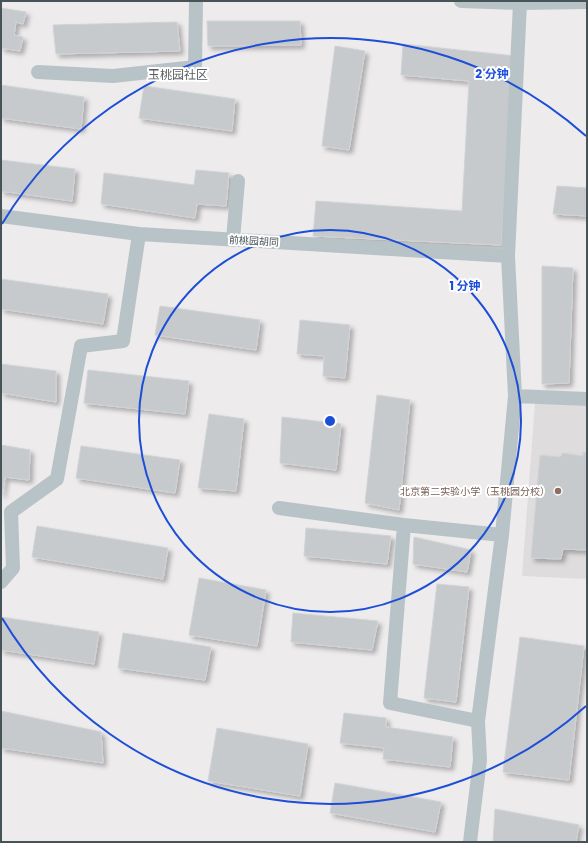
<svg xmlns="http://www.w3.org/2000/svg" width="588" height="843" font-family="Poppins,'Noto Sans SC',sans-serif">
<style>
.education{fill:#dfdcdd}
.building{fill:#c6cacd;stroke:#d0d3d6;filter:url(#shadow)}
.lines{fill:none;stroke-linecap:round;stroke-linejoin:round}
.street{stroke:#b8c3c7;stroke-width:14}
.ring{fill:none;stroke:#1d4ed8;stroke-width:2}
.education-dot{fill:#8d6e63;stroke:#fff;stroke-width:1.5}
.labels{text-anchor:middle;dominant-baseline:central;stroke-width:4;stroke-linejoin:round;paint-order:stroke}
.street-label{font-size:10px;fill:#465357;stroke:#fff}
.education-label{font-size:10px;fill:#785e54;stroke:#fff;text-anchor:end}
.quarter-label{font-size:12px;fill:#595d5f;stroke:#fff}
.centre{fill:#1d4ed8;stroke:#fff;stroke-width:2}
.ring-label{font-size:12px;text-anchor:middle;font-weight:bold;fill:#1d4ed8;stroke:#fff;stroke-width:4;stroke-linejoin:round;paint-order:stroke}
</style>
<defs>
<filter id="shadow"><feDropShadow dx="3.5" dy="3.5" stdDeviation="2" flood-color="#0004"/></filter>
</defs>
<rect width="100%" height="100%" fill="#eeebec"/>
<path class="education" d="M535 403 587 406V579L522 576Z"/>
<path class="building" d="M1 8 26 12 23 24 16 22 14 35 23 37 20 51 1 48Z
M207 21H300L301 45 208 46Z
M177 22 180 51 56 54 53 25Z
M403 44 515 56 501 245 313 236 316 201 462 211 469 81 401 75Z
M335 46 365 51 349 150 322 146Z
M1 85 84 97 81 129 1 118Z
M144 86 235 99 232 131 139 118Z
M1 160 75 169 72 201 1 191Z
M196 170 229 173 226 206 197 204 195 218 101 204 104 173 194 185Z
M557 186 587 188V216L553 214Z
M542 266 573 268 569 383 542 384Z
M1 279 108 294 103 324 1 309Z
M160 306 260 320 256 350 155 335Z
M300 320 350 325 345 378 323 376 324 356 297 354Z
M1 364 56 371V402L1 393Z
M88 370 189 381 185 414 84 403Z
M377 395 410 400 399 510 365 503Z
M209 414 244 419 236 491 198 488Z
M282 417 341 424 336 470 280 463Z
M1 445 30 450 29 480 5 477 2 495 1 494Z
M81 446 180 460 175 493 76 478Z
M583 452 587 453V550L563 549 561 559 531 558 540 455 560 457 563 453 583 456Z
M37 526 168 548 163 579 32 557Z
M306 528 391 536 387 564 304 556Z
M414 537 471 550 467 572 413 564Z
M199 578 266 590 257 646 189 635Z
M437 584 469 587 456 702 424 698Z
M293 613 378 621 372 650 291 642Z
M1 617 99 632 94 664 1 650Z
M123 633 211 647 205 680 118 668Z
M520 637 584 646 569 780 503 772Z
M1 711 101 732 103 763 1 748Z
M344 713 386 718V727L453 737 450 767 383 759 384 748 340 743Z
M217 728 308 744 300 796 208 781Z
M335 783 441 802 435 832 330 813Z
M495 809 579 825 576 842H493Z"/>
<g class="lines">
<path class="street" d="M461 1 520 3 587 2
M38 72 113 76 195 67 196 1
M1 216 139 234 508 256
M233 240 238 181
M515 396 587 399
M279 508 404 525 502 535
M404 525 390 703 478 721
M1 582 13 568 11 512 57 479 81 346 123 341 139 234
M470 842 480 760 478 721 502 535 515 396 508 256 520 3"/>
</g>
<g class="ring">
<circle cx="330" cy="421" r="191"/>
<path d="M586 706A383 383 0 0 1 2 618M2 224A383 383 0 0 1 586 136"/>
</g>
<circle class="education-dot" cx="558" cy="491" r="4"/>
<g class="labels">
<g class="street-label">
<text transform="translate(254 241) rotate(3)">前桃园胡同</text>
</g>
<g class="education-label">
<text x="550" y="491">北京第二实验小学（玉桃园分校）</text>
</g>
<g class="quarter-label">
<text x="178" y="74">玉桃园社区</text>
</g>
</g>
<circle cx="330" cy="421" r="6" class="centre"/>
<g class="ring-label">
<text x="492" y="78">2 分钟</text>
<text x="465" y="290">1 分钟</text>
</g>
<rect width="588" height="843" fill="none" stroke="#465357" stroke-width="4"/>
</svg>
